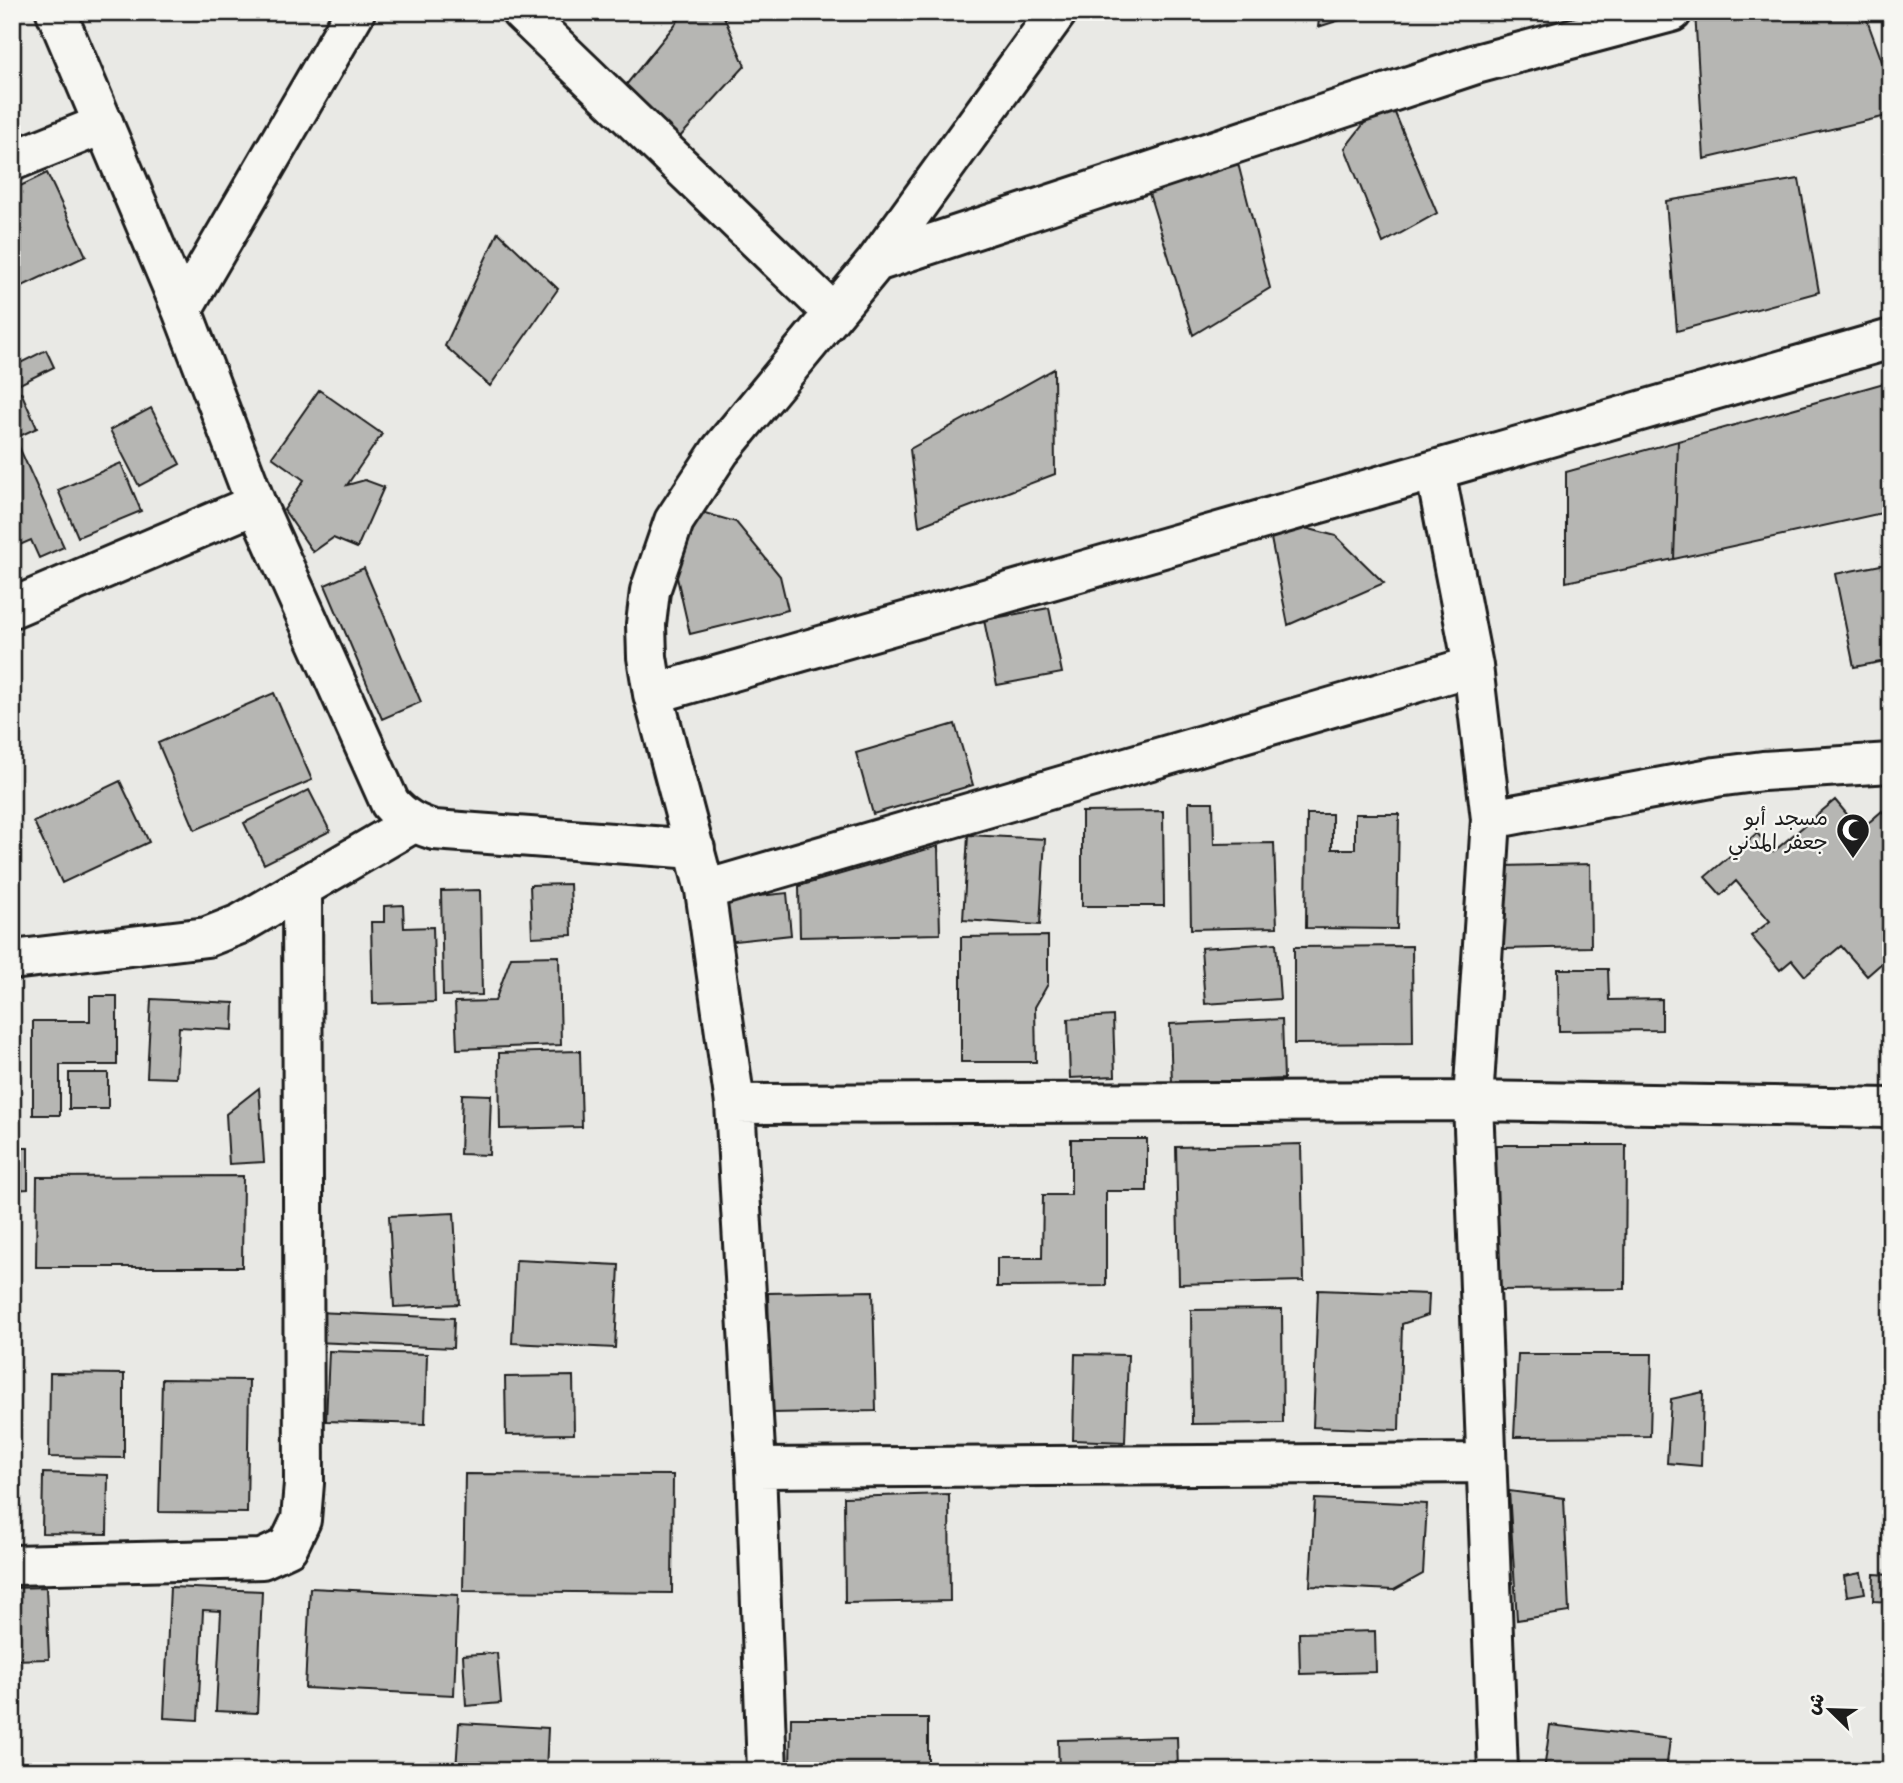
<svg xmlns="http://www.w3.org/2000/svg" width="1903" height="1783" font-family="'Architects Daughter','Playpen Sans Arabic',sans-serif">
<style>
.building{fill:#b6b6b3;stroke:#1c1c1c;stroke-width:2}
.lines{fill:none;stroke-linecap:round;stroke-linejoin:round}
.minor-casing{stroke:#1c1c1c;stroke-width:44}
.minor{stroke:#f6f6f2;stroke-width:38}
.labels{text-anchor:middle;dominant-baseline:central;stroke-width:5;stroke-linejoin:round;paint-order:stroke}
.poi-label{font-size:21px;fill:#1c1c1c;stroke:#f6f6f2;text-anchor:end}
</style>
<rect width="100%" height="100%" fill="#e9e9e5"/>
<filter id="ink" filterUnits="userSpaceOnUse"><feTurbulence type="fractalNoise" baseFrequency=".0143" numOctaves="2"/><feDisplacementMap in="SourceGraphic" scale="14" xChannelSelector="R" yChannelSelector="G"/><feConvolveMatrix kernelMatrix="1 2 1 2 8 2 1 2 1" color-interpolation-filters="sRGB"/></filter>
<g filter="url(#ink)">
<path class="building" d="M685 12H722L745 66 666 152 613 101Z
M1320 12H1365L1318 27Z
M1695 12H1864L1891 86V115L1704 159Z
M1387 94 1437 213 1383 243 1345 148Z
M1233 144 1270 288 1193 335 1143 174Z
M47 173 86 256 12 291V190Z
M1799 179 1819 292 1677 331 1666 201Z
M498 232 558 289 490 386 445 346Z
M46 350 54 367 12 388V367Z
M1054 369 1055 474 919 526 910 449Z
M1884 383 1891 407V511L1674 559 1678 441Z
M319 390 382 434 347 485 365 480 384 487 357 548 333 538 313 552 284 510 304 480 272 457Z
M21 392 37 428 15 438 64 547 39 558 31 540 13 548 12 546V396Z
M151 408 180 464 139 486 110 430Z
M1678 441 1674 559 1566 582V472Z
M121 463 141 511 78 537 58 490Z
M698 511 736 522 780 576 788 610 690 634 672 556Z
M1267 518 1336 536 1384 583 1288 625Z
M1891 563V660L1854 667 1835 574Z
M364 568 421 702 382 719 325 585Z
M1049 608 1062 673 997 685 984 620Z
M274 693 312 780 195 830 158 743Z
M955 724 973 785 873 814 856 753Z
M120 781 149 842 62 883 34 822Z
M309 790 330 831 264 864 244 823Z
M1835 800 1860 830 1882 811 1891 822V955L1867 976 1841 946 1805 976 1792 960 1780 970 1751 936 1770 921 1736 881 1721 895 1705 877 1757 833 1773 852Z
M1189 802H1213L1214 844 1274 843 1277 927 1191 929Z
M1163 811 1164 906H1082V812Z
M1307 814H1332V849H1355V814H1399L1397 929 1306 928Z
M968 835 1045 839 1040 925 963 920Z
M938 846 940 934 800 937 799 886Z
M1590 864 1591 947 1504 949 1503 866Z
M570 884 572 935 532 937 530 885Z
M480 890 482 995 443 996 441 891Z
M787 893 791 935 726 942 721 900Z
M403 905 404 928 433 927 435 1002 373 1004 371 922H384V906Z
M1048 936V984L1035 1007 1036 1062H961V937Z
M1276 943 1280 999 1205 1004 1201 948Z
M1412 946 1413 1043 1294 1044V947Z
M559 956 561 1045 457 1049 455 1002 495 1001 511 957Z
M1558 969H1608L1609 1000 1662 999V1030L1559 1031Z
M90 996H117V1065H60V1115H33V1021H90Z
M151 999 234 1003 233 1030 179 1027 176 1078 147 1077Z
M1113 1016 1115 1076 1070 1078 1068 1019Z
M1282 1019 1284 1079 1172 1084 1170 1024Z
M580 1051 582 1127 500 1129 499 1053Z
M69 1073H108V1109H69Z
M259 1088 264 1162 229 1164 226 1114Z
M462 1094 491 1095 489 1155 460 1154Z
M1071 1139H1147V1191H1106V1286L997 1287V1258H1042L1043 1195H1071Z
M1301 1144 1304 1281 1179 1284 1176 1147Z
M1493 1145H1626L1625 1289 1492 1290Z
M12 1148H28V1189L12 1190Z
M243 1176 242 1267H36L37 1177Z
M454 1213 459 1304 394 1307 389 1216Z
M516 1260 619 1265 615 1348 512 1343Z
M1318 1290 1429 1294 1428 1315 1402 1324 1399 1430 1313 1427Z
M873 1291 876 1411 771 1413 768 1293Z
M1282 1309 1283 1423 1192 1424 1191 1310Z
M316 1312 454 1318 453 1348 315 1342Z
M329 1351 427 1354 425 1424 326 1421Z
M1075 1354 1128 1355 1125 1442 1073 1440Z
M1518 1354H1652L1650 1436 1514 1437Z
M50 1373 124 1374V1458L49 1457Z
M573 1376 574 1434 506 1435 505 1377Z
M162 1379 249 1380 247 1513 159 1512Z
M1703 1392 1701 1466 1667 1463 1671 1399Z
M43 1473 108 1475 107 1534 42 1533Z
M465 1474 673 1475 672 1593 463 1591Z
M1509 1491 1564 1498 1569 1612 1517 1620Z
M949 1494 950 1601 845 1603 844 1497Z
M1315 1499 1427 1504 1423 1574 1394 1590 1310 1586Z
M1861 1573 1865 1593 1847 1596 1844 1576Z
M1874 1574 1891 1575V1602L1873 1601Z
M46 1587 49 1659 12 1660V1588Z
M170 1587 262 1591 257 1713 216 1711 221 1611 203 1610 198 1720 164 1718Z
M310 1588 458 1595 454 1695 305 1688Z
M1375 1631 1376 1672 1300 1674 1299 1633Z
M497 1653 501 1703 466 1706 463 1655Z
M791 1718H928V1771H790Z
M459 1723 548 1728 546 1771H456Z
M1550 1725 1670 1739 1666 1771H1544Z
M1177 1737 1178 1771H1059L1058 1740Z"/>
<g class="lines">
<g class="minor-casing">
<path id="minor" d="M56 12 182 310 256 504 390 803C403 818 415 824 434 830L695 849
M521 12 833 313
M12 161 104 124
M876 262 1476 64 1672 12
M182 310 355 12
M1435 470 1891 339
M12 608 256 504
M653 694 1435 470 1473 666
M1491 819 1716 777 1763 771 1891 763
M705 890 1473 666 1491 819 1473 1101 1498 1771
M12 960 207 937 240 924 413 823
M735 1104 1473 1101 1891 1108
M756 1468 1486 1463
M12 1565 262 1559 288 1547 301 1520 304 1483 302 888
M767 1771 756 1468 735 1104 705 890 653 694 647 657 646 624 650 591 674 521 720 451 876 262 1057 12"/>
</g>
<use href="#minor" class="minor"/>
</g>
</g>
<defs>
<g id="mosque-pin" transform="scale(1.75)"><path d="M0 17L-7.5 6A9.5 9.5 0 1 1 7.5 6Z" fill="#1c1c1c" stroke="#f6f6f2"/><path d="M3.5-4.9A6 6 0 1 0 3.5 4.9A5 5 0 1 1 3.5-4.9Z" fill="#fff"/></g>
</defs>
<g fill-rule="evenodd">
<use href="#mosque-pin" x="1853" y="830"/>
</g>
<g class="labels">
<g class="poi-label">
<text x="1828" y="818">مسجد أبو<tspan x="1828" dy="24">جعفر المدني</tspan></text>
</g>
</g>
<rect width="1903" height="1783" fill="none" stroke="#f6f6f2" stroke-width="42"/>
<rect x="21" y="21" width="1861" height="1741" fill="none" stroke="#1c1c1c" stroke-width="2.5" filter="url(#ink)"/>
<g transform="translate(1830 1710) rotate(293)" stroke="#f6f6f2" stroke-width="5" paint-order="stroke">
<path d="M0-5L12 26L0 18L-12 26Z" fill="#1c1c1c"/>
<text y="-10" font-size="19" font-weight="bold" text-anchor="middle" fill="#1c1c1c">ش</text>
</g>
</svg>
